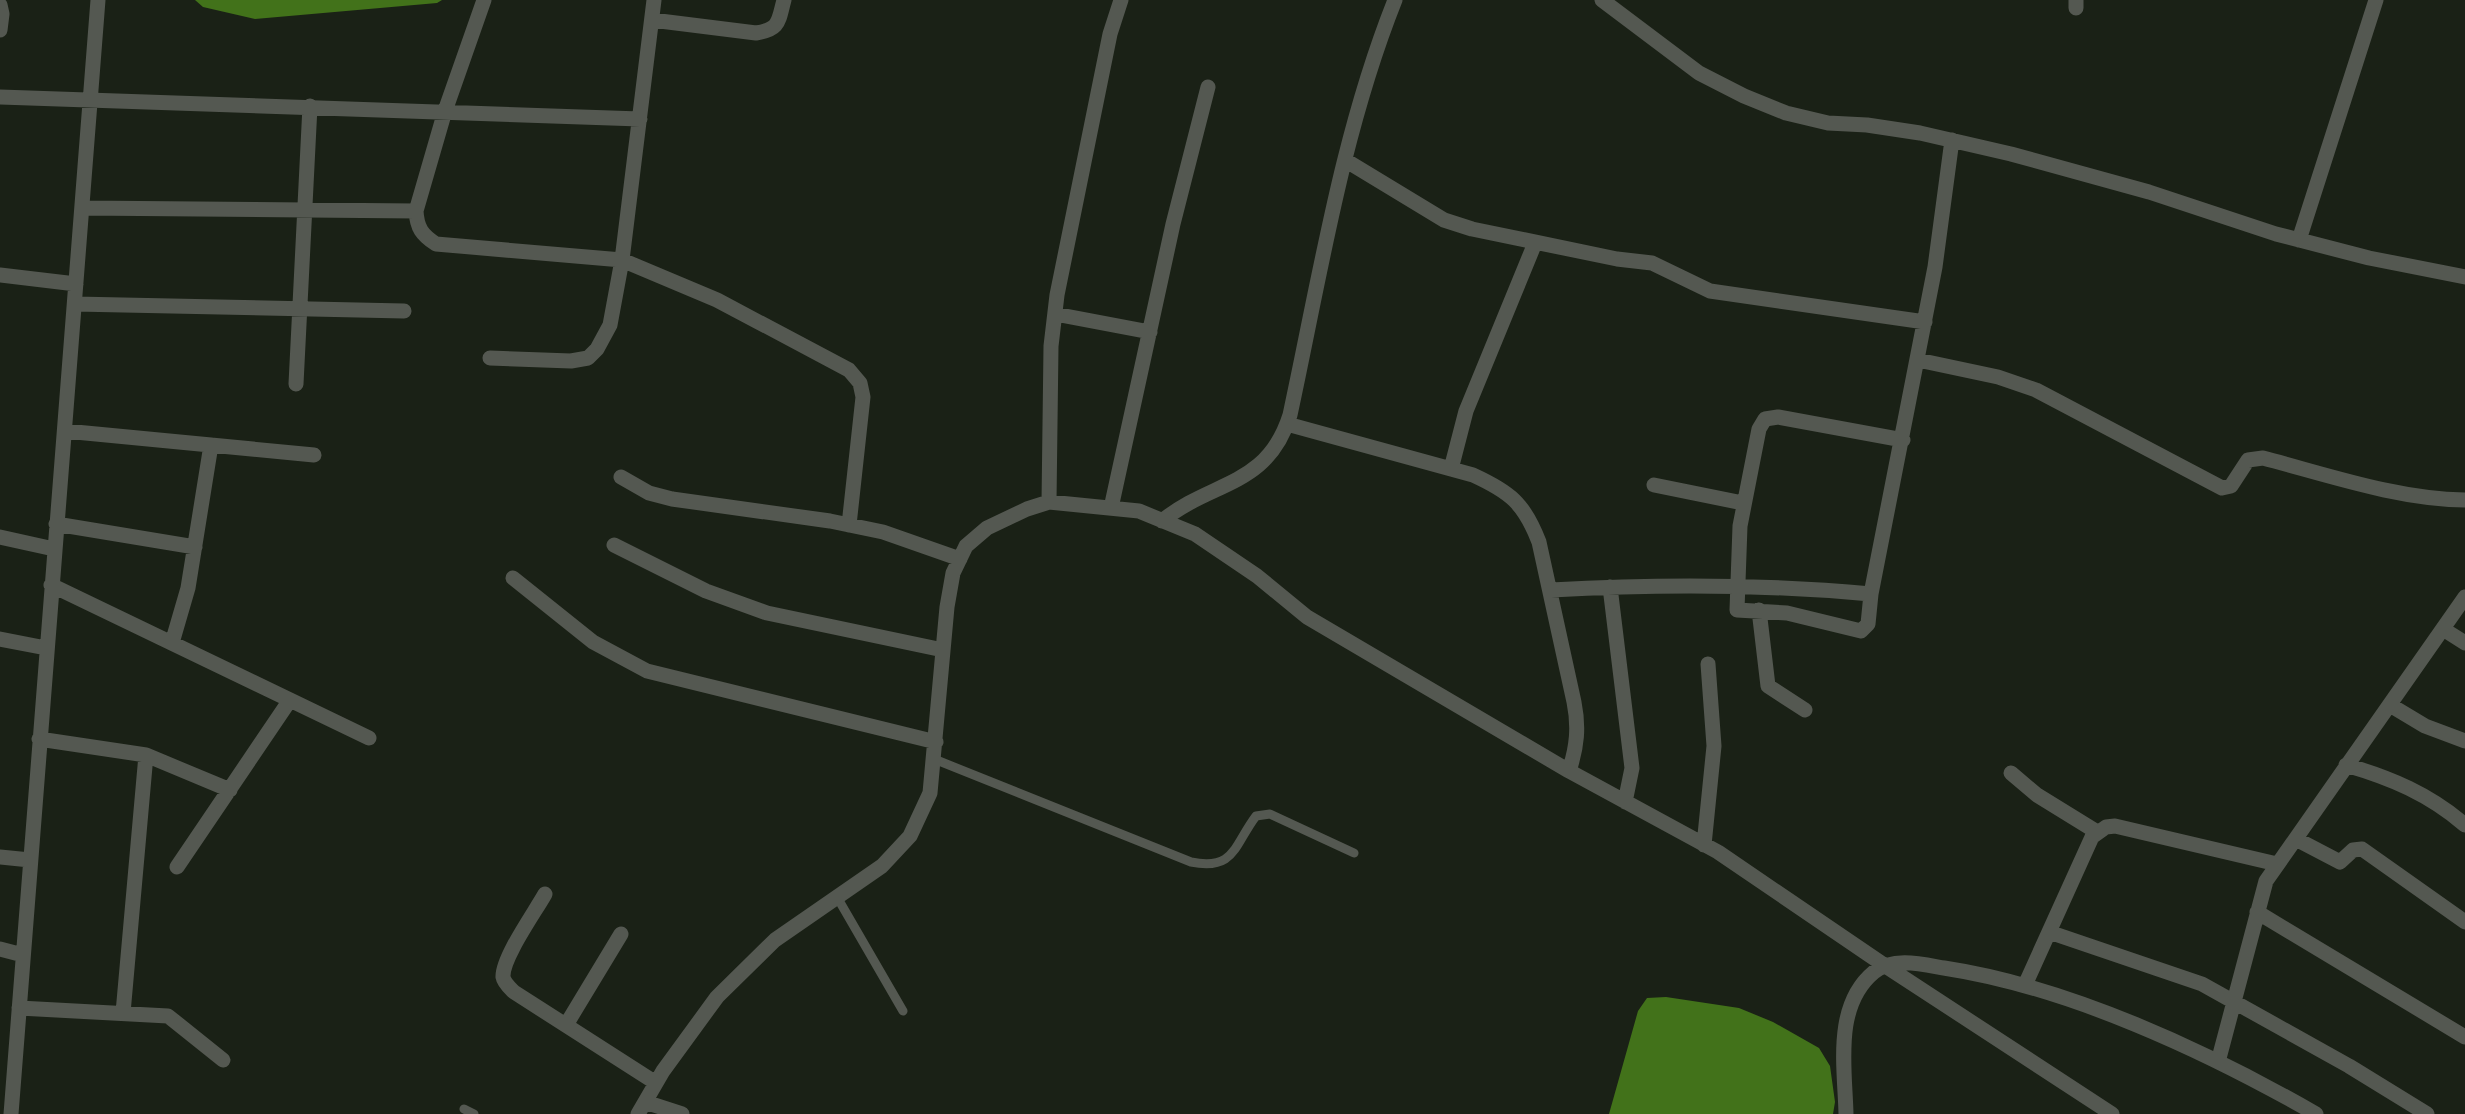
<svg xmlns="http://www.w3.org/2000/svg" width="2465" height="1114" font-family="Cabin,sans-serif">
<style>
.water{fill:#42721a}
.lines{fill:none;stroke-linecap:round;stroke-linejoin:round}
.service{stroke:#545851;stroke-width:9}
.minor{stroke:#545851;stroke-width:15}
</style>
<rect width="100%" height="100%" fill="#1a2116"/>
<path class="water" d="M195 0H442L437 3 255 19 203 7Z
M1666 997 1739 1008 1773 1022 1819 1048 1830 1066 1835 1102 1833 1114H1609L1638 1011 1647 998Z"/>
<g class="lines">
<path class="service" d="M934 759 1191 862C1235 871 1234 845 1256 816L1270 814 1354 853
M837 897 903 1011
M464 1109 474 1114"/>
<path class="minor" d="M484 0 445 111 416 211C417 228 422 235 436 244L622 260 717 300 849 370 860 383 863 397 849 525
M1602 0 1699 73 1744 96 1786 113 1828 123 1867 125 1920 133 2011 154 2149 192 2276 234 2369 258 2465 277
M0 5 2 14 0 30
M2076 8V0
M652 20 756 33C780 29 778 22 784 0
M0 97 640 119
M1345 160 1444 220 1472 229 1617 259 1652 263 1710 291 1925 322
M82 208 416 211
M2299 240 2376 0
M0 275 76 284
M75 304 404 311
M1055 314 1150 332
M490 358 571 361 588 358 597 349 610 325 622 260 654 0
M1918 360 1998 377 2036 390 2222 488 2231 486 2248 460 2263 458C2328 475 2397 499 2465 500
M296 384 310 106
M1287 424 1473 475C1510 492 1524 503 1539 542L1574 702C1579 727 1577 747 1569 771
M65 431 314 455
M1451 469 1466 411 1535 243
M621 477 649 493 672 499 830 521 883 532 960 559
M1654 485 1743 503
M1049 502 1051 346 1057 295 1110 34 1121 0
M1111 508 1173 224 1208 87
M1162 521C1212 480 1267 488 1290 415 1320 276 1342 133 1395 0
M56 524 195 547
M0 537 54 549
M614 545 706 591 767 613 943 650
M513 578 593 642 647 671 936 742
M51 585 369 738
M1610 587 1632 768 1625 802
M1551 590C1659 584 1764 584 1871 594L1935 267 1952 140
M1871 594 1868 624 1861 631 1787 613 1737 610 1740 526 1759 429 1765 419 1778 417 1903 440
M1759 610 1768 686 1805 710
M2443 629 2465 643
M0 639 46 648
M172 643 188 588 211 445
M2390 705 2425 726 2465 741
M39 739 146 755 230 790
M2346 765C2391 778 2429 794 2465 825
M2011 773 2037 795 2097 832
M2296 839 2340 862 2353 850 2362 849 2465 922
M1704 845 1714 746 1708 664
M0 857 30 860
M177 867 290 700
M545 894C535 912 502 958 503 977 504 983 510 988 514 992L656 1083
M2257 912 2465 1037
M2049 932 2202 984 2349 1066 2427 1114
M0 949 23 955
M2025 985 2092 837 2106 827 2115 826 2277 864
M19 1008 168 1016 223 1060
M123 1013 146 755
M566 1025 621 934
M2218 1062 2266 881 2465 597
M645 1102 682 1114
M11 1114 98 0
M638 1114 663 1071 717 997 775 940 882 866 910 836 930 793 947 607 953 573 966 546 987 528 1027 509 1049 502 1139 511 1195 534 1257 576 1307 617 1569 771 1718 852 1884 965 2112 1114
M1846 1114C1845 1068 1833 1006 1874 972 1894 957 1921 964 1944 968 2069 987 2206 1051 2316 1114"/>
</g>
</svg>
